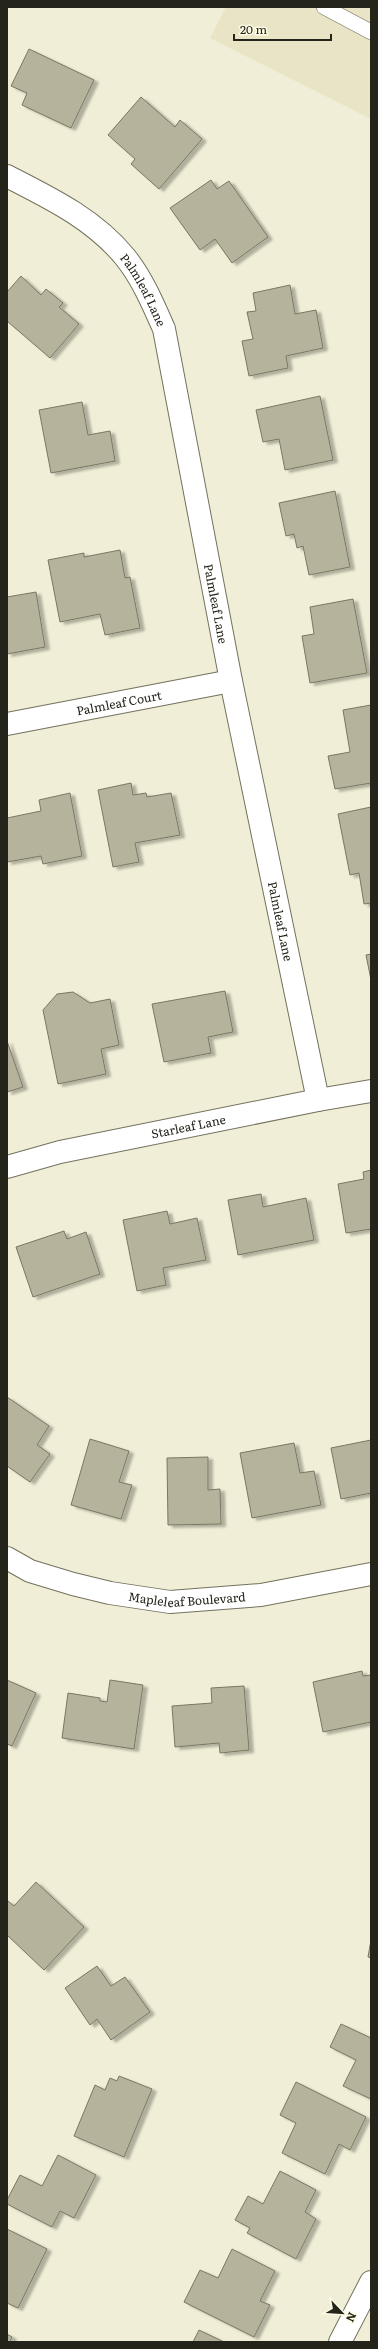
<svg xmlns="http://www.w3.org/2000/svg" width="378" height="2349" font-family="Literata,serif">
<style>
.built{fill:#e8e4c5}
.building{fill:#b5b39c;stroke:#797762;filter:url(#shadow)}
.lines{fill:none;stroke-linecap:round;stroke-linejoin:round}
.service-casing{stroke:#74715d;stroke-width:16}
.minor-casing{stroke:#74715d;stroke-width:24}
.service{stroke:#fff;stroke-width:15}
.minor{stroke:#fff;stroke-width:22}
.labels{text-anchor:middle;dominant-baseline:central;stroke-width:3;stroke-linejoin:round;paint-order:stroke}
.street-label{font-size:12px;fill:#25241b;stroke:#fdfbe3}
</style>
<defs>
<filter id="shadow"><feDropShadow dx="4.5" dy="2.5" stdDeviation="1" flood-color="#0004"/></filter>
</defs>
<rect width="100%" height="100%" fill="#f0eed6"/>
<path class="built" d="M226 7H371V119L210 38Z"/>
<path class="building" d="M29 49 94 80 71 128 22 105 27 93 11 86Z
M141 97 175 127 180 120 202 139 159 189 131 164 135 159 108 135Z
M211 180 217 189 229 181 268 237 232 263 215 239 200 250 170 208Z
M21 276 41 295 46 289 63 303 59 307 79 324 50 358 7 321V292Z
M290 285 295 314 316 310 323 348 286 356 288 368 249 376 242 341 253 339 247 312 256 311 253 293Z
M320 396 333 460 285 470 279 439 263 442 256 410Z
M82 402 88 435 110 431 115 461 51 473 39 410Z
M335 491 350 567 309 575 303 546 297 548 294 534 286 536 279 503Z
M120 550 125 578 130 577 140 628 105 635 100 614 60 622 48 560 84 553V557Z
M36 592 45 647 7 654V597Z
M353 599 367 673 310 683 302 636 314 634 310 607Z
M371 705V783L335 789 328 756 350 752 343 710Z
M131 783 133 795 146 793 147 797 171 793 180 835 135 843 139 862 113 867 98 790Z
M70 793 82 856 43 864 41 856 7 862V818L41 811 39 800Z
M371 807V903L364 904 359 873 350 875 338 814Z
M371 954V980L366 955Z
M225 991 233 1032 208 1037 211 1053 164 1062 152 1004Z
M73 992 90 1003 110 999 119 1045 101 1049 106 1074 58 1084 43 1010 57 994Z
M7 1041 23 1087 7 1092Z
M371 1170V1229L346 1233 338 1184 364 1179 363 1172Z
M261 1194 263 1207 306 1198 314 1240 238 1255 228 1200Z
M167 1211 170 1224 197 1218 206 1260 163 1268 166 1285 137 1291 123 1220Z
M64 1231 67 1239 86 1232 100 1274 33 1297 16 1247Z
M7 1397 49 1426 37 1445 50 1454 30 1482 7 1466Z
M90 1439 129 1451 119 1482 132 1485 121 1519 71 1505Z
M371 1440V1493L341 1499 331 1448Z
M294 1443 300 1473 314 1471 321 1505 252 1518 240 1453Z
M208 1457V1490L220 1489 221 1524 168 1525 167 1458Z
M362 1671 363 1676 371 1675V1722L323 1732 313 1682Z
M7 1680 36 1693 12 1746 7 1744Z
M110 1680 143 1685 134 1749 62 1738 68 1693 100 1698V1701L107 1702Z
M244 1686 249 1750 220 1753 219 1743 175 1747 172 1706 212 1703 211 1688Z
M36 1882 84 1927 44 1970 7 1935V1902L8 1901 14 1906Z
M371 1940V1958L368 1957Z
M97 1966 111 1986 125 1977 150 2012 111 2040 97 2019 90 2025 65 1988Z
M341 2024 371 2038V2099L343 2086 356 2060 330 2047Z
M119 2076 152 2089 124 2157 74 2136 95 2085 105 2090 110 2078 117 2081Z
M296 2082 366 2117 350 2150 339 2144 325 2174 282 2153 296 2123 280 2115Z
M58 2155 96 2175 74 2218 60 2211 52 2227 7 2204V2200L20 2175 42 2186Z
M280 2171 316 2190 305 2212 316 2219 296 2259 247 2233 250 2228 235 2220 248 2196 263 2204Z
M7 2229 47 2249 18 2308 7 2303Z
M232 2249 275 2271 260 2301 270 2305 254 2337 184 2302 200 2270 218 2278Z
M199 2330 224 2342H193Z
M7 2334 12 2337 10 2342H7Z"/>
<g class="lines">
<g class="service-casing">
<path id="service" d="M324 7 371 32"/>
</g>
<g class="minor-casing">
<g id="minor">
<path id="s1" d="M7 176C50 198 94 219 125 257 142 278 153 304 164 329L231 681 318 1100"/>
<path id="s2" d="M7 724 231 681"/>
<path id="s3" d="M7 1167 60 1152 318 1100 371 1091"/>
<path id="s4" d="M7 1558 30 1571 73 1584 110 1593 170 1602 261 1595 371 1574"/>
<path d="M340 2342 371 2282"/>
</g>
</g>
<use href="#service" class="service"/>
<use href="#minor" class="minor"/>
</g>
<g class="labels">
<g class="street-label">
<text stroke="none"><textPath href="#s1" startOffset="182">Palmleaf Lane</textPath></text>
<text stroke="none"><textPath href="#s1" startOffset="506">Palmleaf Lane</textPath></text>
<text stroke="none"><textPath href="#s2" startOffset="114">Palmleaf Court</textPath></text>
<text stroke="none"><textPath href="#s1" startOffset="830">Palmleaf Lane</textPath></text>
<text stroke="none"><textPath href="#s3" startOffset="186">Starleaf Lane</textPath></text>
<text stroke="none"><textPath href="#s4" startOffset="187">Mapleleaf Boulevard</textPath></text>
</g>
</g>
<rect width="378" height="2349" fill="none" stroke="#25241b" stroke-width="16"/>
<g transform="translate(342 2313) rotate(115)" stroke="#fdfbe3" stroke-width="3" paint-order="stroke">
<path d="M0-3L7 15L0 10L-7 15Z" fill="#25241b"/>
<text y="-6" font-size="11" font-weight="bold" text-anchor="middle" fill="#25241b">N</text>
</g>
<path d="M234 34v6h97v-6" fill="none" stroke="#25241b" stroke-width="2"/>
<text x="240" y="34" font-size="12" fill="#25241b" stroke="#fdfbe3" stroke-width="3" paint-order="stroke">20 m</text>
</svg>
